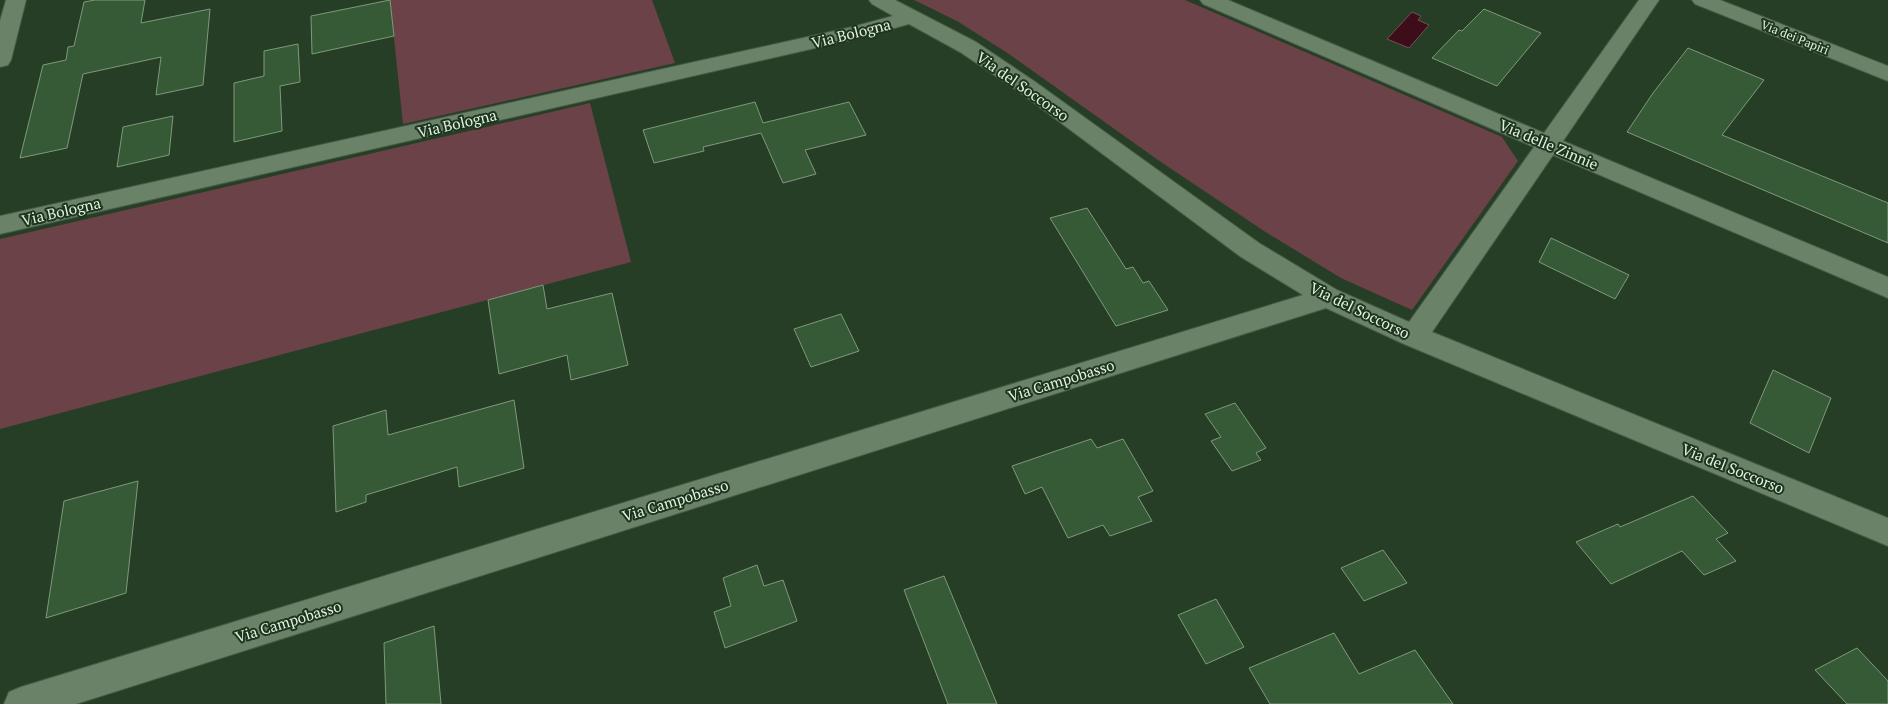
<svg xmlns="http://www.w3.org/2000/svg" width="1888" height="704" font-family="'PT Serif',serif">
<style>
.green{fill:#6b4248}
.water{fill:#3d0e1a;stroke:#6f5256}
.building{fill:#365a35;stroke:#7f997d}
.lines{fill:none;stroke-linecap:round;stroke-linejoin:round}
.minor-casing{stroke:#465a45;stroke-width:2}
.minor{fill:#698268;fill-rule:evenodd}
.labels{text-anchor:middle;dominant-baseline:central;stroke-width:4;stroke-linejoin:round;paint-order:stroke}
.far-street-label{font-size:12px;fill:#e3f1e2;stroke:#1d341d}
.street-label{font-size:15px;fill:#e3f1e2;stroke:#1d341d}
</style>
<rect width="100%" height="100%" fill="#273e26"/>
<path class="green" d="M390 0H652L675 63 403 124Z
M914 0H1185L1502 137 1518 161 1412 310 1341 278 1264 231 1158 160 1009 54 957 21Z
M590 103 631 262 0 429V239Z"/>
<path class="water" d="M1412 12 1421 16 1418 20 1429 25 1409 48 1387 39Z"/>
<path class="building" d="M95 0H145L141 23 210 9 203 85 156 95 161 57 83 74 67 148 20 158 43 65 66 60 68 47 74 46 84 2Z
M390 0 394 36 312 54 311 16Z
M1484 9 1541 33 1497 86 1432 58 1459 30 1462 31Z
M298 44 300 82 280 86 282 131 234 142V83L264 76V51Z
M1688 48 1764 80 1722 135 1888 203V243L1627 132 1653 93Z
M755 102 763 123 849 102 866 135 805 150 816 174 783 183 761 133 703 147 704 151 654 163 643 130Z
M173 116 169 155 117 167 123 127Z
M1087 208 1126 269 1133 267 1143 283 1149 281 1168 310 1116 326 1050 218Z
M1551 238 1629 275 1615 299 1539 262Z
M543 285 547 309 612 293 628 365 571 380 567 355 499 374 488 300Z
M841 314 859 351 811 367 794 329Z
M1773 370 1831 398 1809 453 1750 423Z
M514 400 524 468 459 487 457 467 366 495V502L336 512 333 426 386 410 388 435Z
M1235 403 1266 448 1256 453 1261 460 1232 471 1211 441 1221 437 1205 414Z
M1091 439 1097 448 1123 439 1153 491 1138 497 1152 521 1110 536 1103 525 1068 538 1042 487 1025 494 1012 466Z
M138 481 126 593 46 618 64 501Z
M1693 496 1728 533 1716 539 1736 561 1704 575 1682 551 1611 584 1576 542 1618 524 1620 527Z
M1383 550 1407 583 1364 601 1341 568Z
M757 565 764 586 783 580 797 621 725 648 714 612 731 606 723 578Z
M944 576 997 704H948L904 590Z
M1216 599 1244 647 1206 664 1178 615Z
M434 626 441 704H386L384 643Z
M1334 633 1359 674 1415 650 1453 704H1270L1249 668Z
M1857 648 1888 681V704H1847L1815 670Z"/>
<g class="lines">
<g class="minor-casing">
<path id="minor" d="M6 0H26L11 60 8 65 0 67V21Z
M869 0H895L976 42 1034 81 1259 243 1337 290 1409 322 1534 147 1203 4 1200 0H1228L1544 133 1639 0H1659L1563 141 1888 277V298L1553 155 1432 332 1888 518V546L1404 344 1326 308 76 704H4L9 692 21 687 1303 295 1241 257 1018 91 960 52 909 24 855 39 0 234V216L852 27 893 16 872 4Z
M1692 0H1720L1888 66V81L1695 4Z"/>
</g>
<use href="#minor" class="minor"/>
</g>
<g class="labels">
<g class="far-street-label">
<text transform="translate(1795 37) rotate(22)">Via dei Papiri</text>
</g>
<g class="street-label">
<text transform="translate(851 33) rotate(-14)">Via Bologna</text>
<text transform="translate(1023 86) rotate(35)">Via del Soccorso</text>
<text transform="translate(457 123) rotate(-13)">Via Bologna</text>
<text transform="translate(1549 144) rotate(23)">Via delle Zinnie</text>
<text transform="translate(61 211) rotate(-13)">Via Bologna</text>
<text transform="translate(1360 310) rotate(26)">Via del Soccorso</text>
<text transform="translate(1061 380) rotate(-17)">Via Campobasso</text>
<text transform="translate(1733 468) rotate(22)">Via del Soccorso</text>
<text transform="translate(675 500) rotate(-17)">Via Campobasso</text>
<text transform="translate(288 621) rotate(-17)">Via Campobasso</text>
</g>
</g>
</svg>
